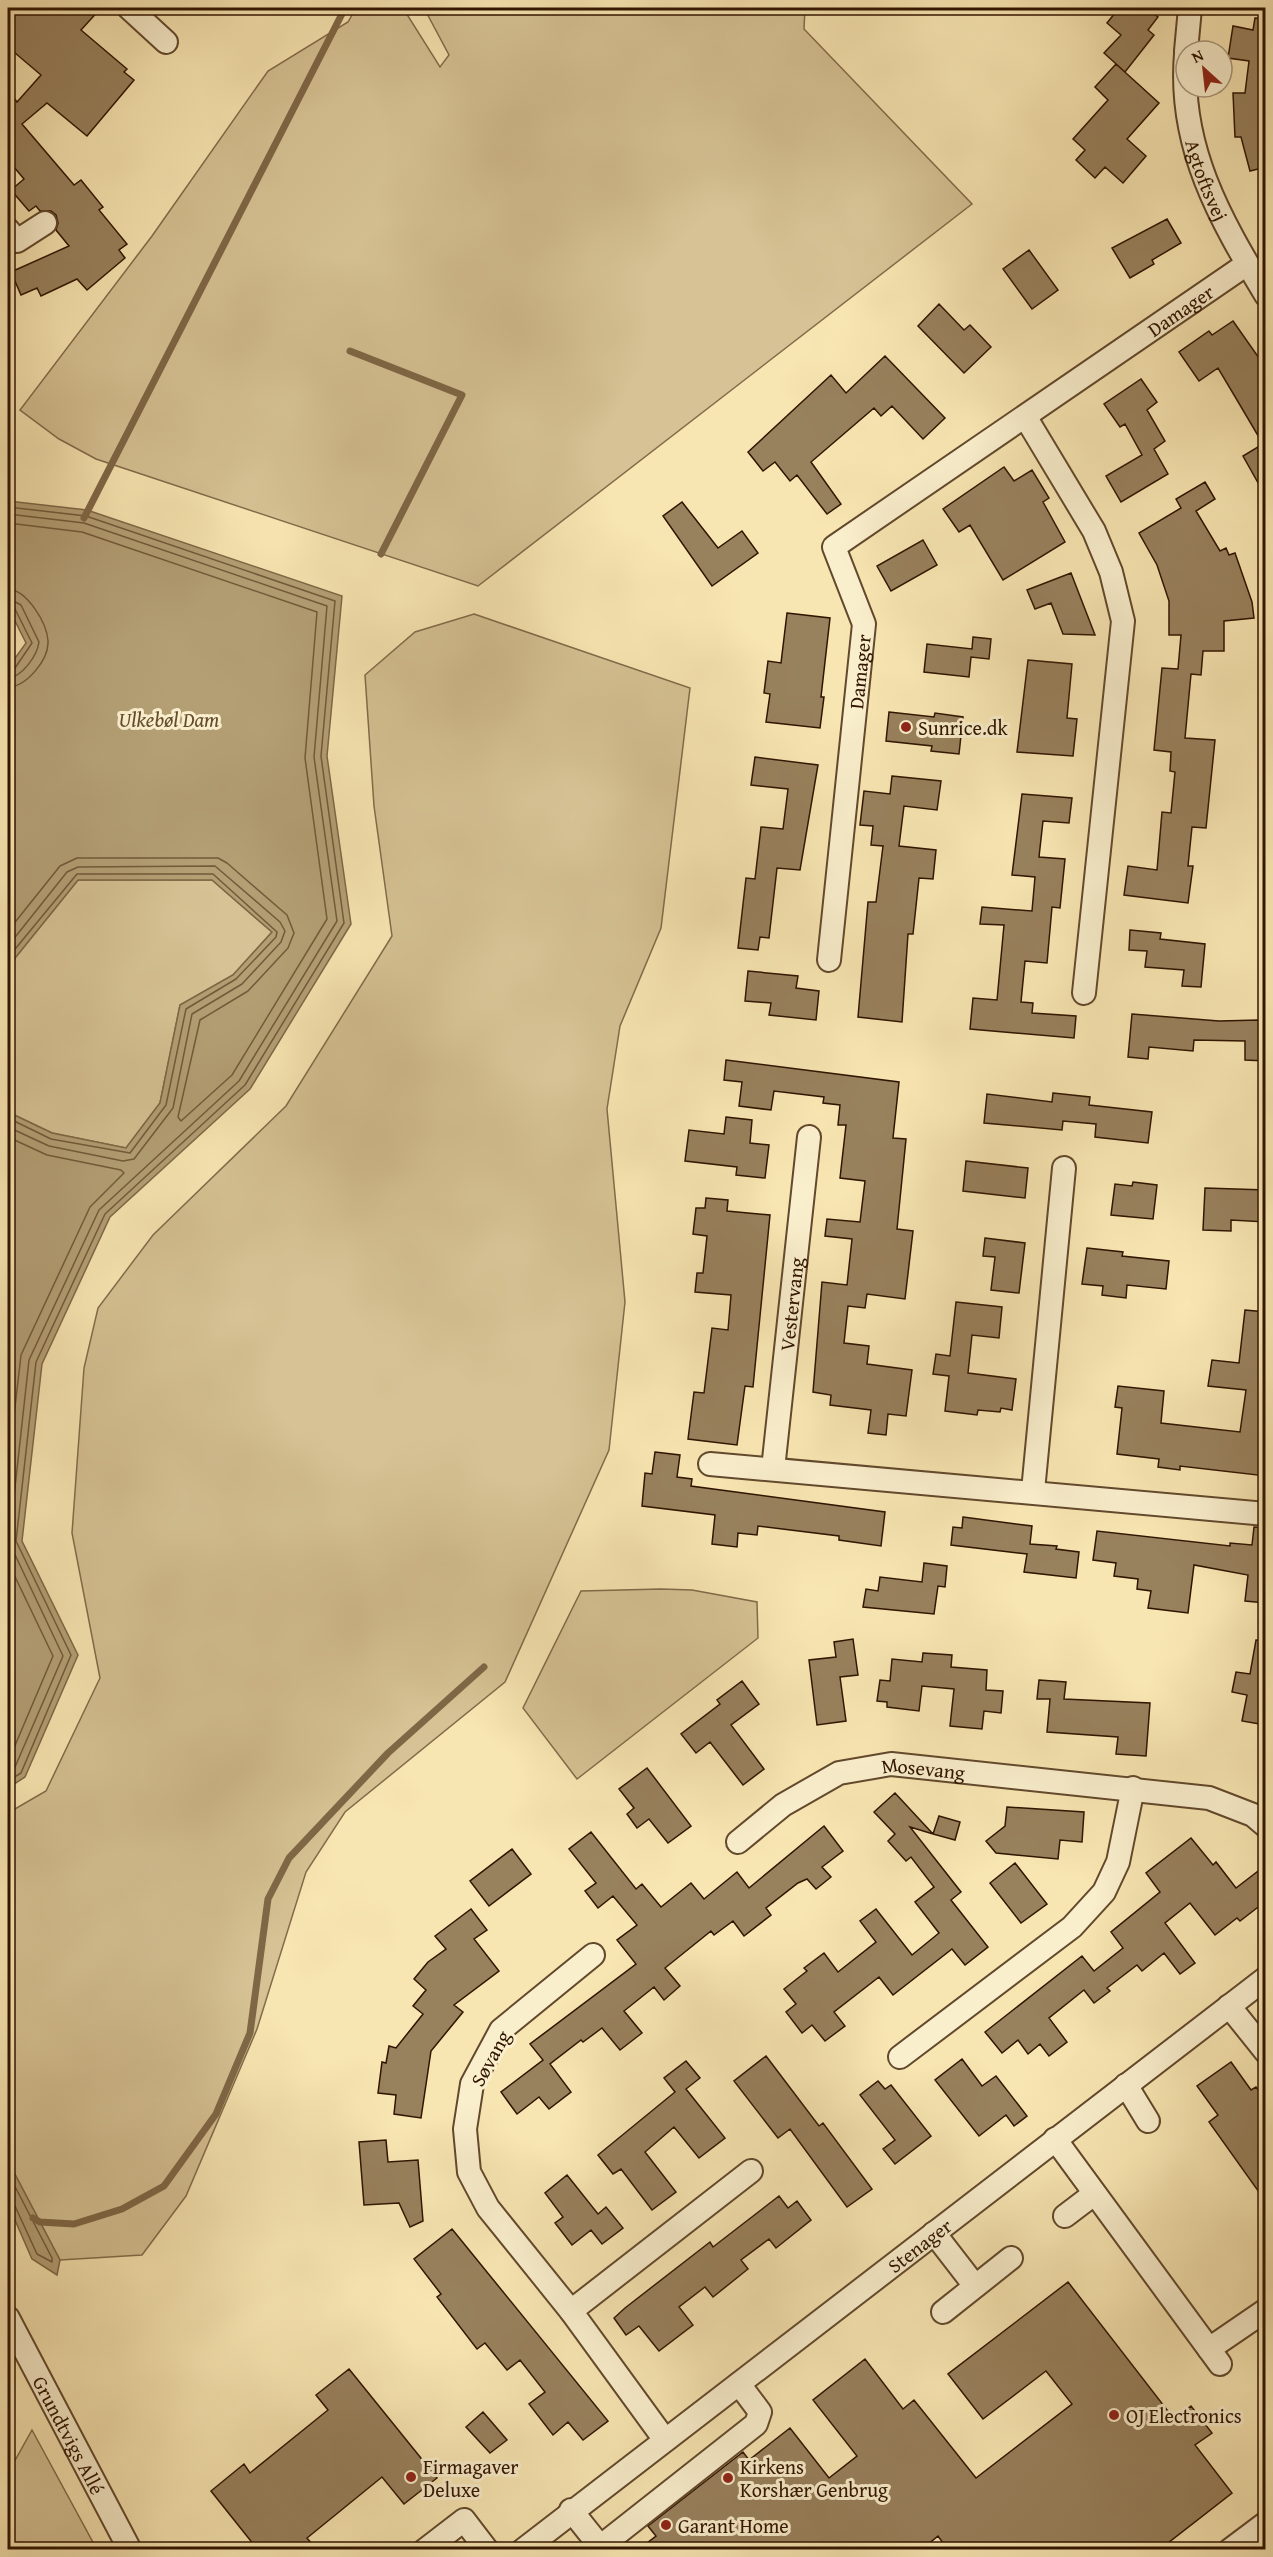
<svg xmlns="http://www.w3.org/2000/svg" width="1273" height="2557" font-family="'Gentium Book Plus',serif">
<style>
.green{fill:#d6c294;stroke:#836b4a;stroke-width:1.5}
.water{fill:#b49f75;stroke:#7f6746;stroke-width:1.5}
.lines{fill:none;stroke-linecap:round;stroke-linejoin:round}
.shore{stroke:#725a3a;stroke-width:1.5}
.stream{stroke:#7f6746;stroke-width:7}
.building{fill:#98815d;stroke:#301400;stroke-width:1.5}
.minor-casing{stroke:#62482c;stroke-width:26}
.minor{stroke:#faefcd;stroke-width:22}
.poi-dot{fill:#8f2418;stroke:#faefcd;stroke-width:2}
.labels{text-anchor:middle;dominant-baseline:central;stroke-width:6;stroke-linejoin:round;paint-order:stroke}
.street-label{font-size:20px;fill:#301400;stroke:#faefcd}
.poi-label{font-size:20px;fill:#301400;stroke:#faefcd;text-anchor:start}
.water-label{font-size:21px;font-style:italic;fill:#654c2f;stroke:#faefcd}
</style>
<rect width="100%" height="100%" fill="#f8e6b2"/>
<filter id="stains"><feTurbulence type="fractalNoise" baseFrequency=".00333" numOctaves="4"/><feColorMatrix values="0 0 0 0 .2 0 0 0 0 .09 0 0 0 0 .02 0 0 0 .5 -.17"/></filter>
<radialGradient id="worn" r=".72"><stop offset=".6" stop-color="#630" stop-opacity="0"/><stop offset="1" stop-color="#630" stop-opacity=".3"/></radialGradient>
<path class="green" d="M356 8H403L440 67 449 55 424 8H805L804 29 972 204 478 586 96 459 59 439 20 410 152 236 268 71 348 22Z
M474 614 690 688 661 928 620 1026 607 1109 625 1302 609 1450 505 1682 345 1812 306 1872 257 2029 186 2196 142 2255 60 2260 8 2161V1813L46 1791 100 1678 72 1533 84 1368 98 1308 153 1235 286 1106 392 936 374 806 365 675 415 632Z
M78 880H212L272 932 233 975 180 1005 160 1103 126 1148 52 1133 8 1112V982L15 958Z
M661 1589 692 1590 757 1602 758 1638 577 1779 523 1708 581 1591Z
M32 2430 95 2546 89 2549H8V2473Z"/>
<path class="water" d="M8 501 87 510 342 596 327 756 351 924 250 1089 110 1217 42 1364 22 1541 78 1655 25 1777 8 1788V1112L52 1133 126 1148 160 1103 180 1005 233 975 272 932 212 880H78L15 958 8 982V668L26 643 8 607Z
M8 2161 60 2260 57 2275 32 2259 8 2204Z"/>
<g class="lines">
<path class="shore" d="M8 507 86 516 335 601 321 756 344 923 245 1085 105 1214 36 1362 16 1541 71 1655 21 1773 8 1781
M8 514 84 523 327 606 314 757 337 921 239 1081 99 1210 29 1360 9 1542 63 1656 15 1767 8 1772
M8 523 82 532 317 612 305 758 327 919 232 1075 181 1121 178 1117 200 1020 248 991 288 948 294 933 287 915 227 863 218 858H77L60 866 8 931
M8 589C27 590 47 623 48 641 49 660 26 687 8 687
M8 598 21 605 39 642C37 656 22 677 8 678
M8 606 15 609 32 643 15 668 8 671
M8 946 67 872 78 867 215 866 280 922 285 931 281 942 242 984 192 1014 173 1108 134 1159 123 1161 49 1146 8 1127
M8 962 11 954 77 874H213L277 932 276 937 236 979 186 1009 166 1105 130 1153 51 1139 8 1118
M8 1137 47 1155 121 1170 124 1173 90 1207 21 1355 8 1468
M8 1562 53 1656 8 1762
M8 2173 52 2258V2262L37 2254 15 2206 8 2203"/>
<path class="stream" d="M350 351 462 395 381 554
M84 518 345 8
M33 2218 40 2222 74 2224 122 2209 164 2186 216 2114 250 2033 268 1899 289 1858 388 1753 484 1667"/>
</g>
<path class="building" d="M8 8H101L81 30 127 69 124 72 134 80 87 136 47 103 22 124 74 185 81 180 103 207 99 210 127 244 119 250 125 258 87 290 77 279 41 296 37 288 21 295 11 272 69 246 56 230 58 223 56 215 51 211H40L36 206 29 211 11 190 24 179 8 160V90L17 102 41 75 8 47Z
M1119 8H1146L1158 17 1148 30 1154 35 1125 72 1104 53 1121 35 1107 23Z
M1255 18 1266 19V167L1250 171 1241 137H1235L1233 93H1245L1249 61 1228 58 1233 26 1253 30Z
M1116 64 1159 103 1127 139 1146 156 1123 183 1105 167 1095 178 1076 160 1085 150 1073 139 1108 100 1095 87Z
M1167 219 1181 243 1152 260 1154 264 1130 278 1112 248Z
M1029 250 1058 290 1032 309 1003 269Z
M939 304 964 330 970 325 991 347 964 373 918 326Z
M1233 321 1266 368V497L1243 456 1263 444 1237 400 1218 368 1199 381 1179 352 1209 331 1212 335Z
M885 356 945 418 923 439 892 406 881 416 874 408 811 462 841 504 827 514 797 475 790 481 775 462 763 471 748 452 831 375 846 393Z
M1141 379 1157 402 1147 410 1165 441 1154 449 1168 474 1121 502 1106 476 1142 455 1125 424 1120 427 1104 404Z
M1004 467 1014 481 1032 470 1049 498 1043 502 1065 542 1003 580 970 525 959 532 943 509Z
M1205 482 1215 499 1196 511 1220 551 1226 548 1229 555 1235 553 1252 602 1254 618 1224 621V651H1203L1201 675 1191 674 1185 738 1215 740 1206 828 1192 827 1188 866H1193L1188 903 1124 895 1128 866 1157 870 1162 812 1171 813 1175 772 1170 771 1171 752 1154 750 1162 668 1178 669 1181 635H1169V601L1157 565 1139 533 1181 508 1176 499Z
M682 502 718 548 742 531 758 553 712 586 663 516Z
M923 540 937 565 891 591 877 566Z
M1071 573 1095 635 1063 634 1051 603 1035 609 1027 590Z
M787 613 830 618 821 697H824L820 728 766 722 770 694 764 693 768 661 781 663Z
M973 637 991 639 989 659 971 657 969 677 924 672 927 644 972 649Z
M1028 660 1072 664 1067 718 1077 719 1073 756 1017 752Z
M889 712 934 717 935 713 963 717 959 754 931 751 932 746 886 741Z
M755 757 818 765 800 870 777 868 769 938 760 937 758 950 738 948 746 878 755 879 761 827 783 829 788 789 751 785Z
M892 776 941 781 937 810 904 806 899 846 936 850 933 879 919 878 913 934H908L902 1022 858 1017 868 902H876L883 846 871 845 873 826 860 825 864 791 890 794Z
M1022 794 1072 798 1069 823 1043 821 1039 857 1065 859 1060 908 1052 907 1047 963 1025 961 1021 1002 1033 1003 1032 1013 1076 1016 1074 1038 970 1029 973 998 997 1000 1004 925 980 924 982 907 1032 911 1035 877 1012 875Z
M1130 930 1161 933 1160 939 1205 944 1201 987 1182 986 1184 970 1145 967 1147 951 1129 950Z
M748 971 798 976 796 988 819 991 816 1020 769 1015 771 1003 745 1001Z
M1132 1014 1219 1021 1259 1020V1031L1266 1032V1061L1245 1060V1041L1194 1040 1193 1051 1149 1047 1148 1059 1128 1057Z
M726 1060 899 1082 893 1138 906 1139 897 1229 913 1231 905 1299 867 1294 865 1308 848 1306 844 1343 869 1346 867 1364 912 1370 906 1416 888 1414 886 1435 868 1433 871 1410 830 1405 831 1395 813 1392 822 1282 847 1285 852 1239 825 1236 827 1219 860 1222 865 1181 840 1178 846 1125H838L840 1105 823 1103 824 1097 774 1091 771 1110 739 1106 742 1082 724 1080Z
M1053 1093 1090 1097 1089 1105 1152 1112 1148 1143 1095 1137 1096 1124 1063 1121 1062 1130 984 1123 987 1094 1052 1102Z
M726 1117 752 1120 750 1143 769 1145 765 1178 736 1175 737 1167 685 1161 689 1130 724 1134Z
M966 1161 1028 1168 1025 1198 963 1191Z
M1133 1182 1157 1185 1153 1219 1111 1215 1115 1184 1132 1186Z
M1205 1188 1266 1190V1222L1231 1220V1231L1203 1230Z
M706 1198 728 1200 727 1211 770 1215 753 1387 745 1386 737 1445 688 1439 694 1392 704 1393 712 1328 728 1330 731 1295 695 1292 697 1273H703L707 1236 693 1234 696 1208H705Z
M985 1238 1025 1243 1019 1293 991 1290 995 1257 983 1256Z
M1087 1248 1123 1252 1122 1256 1169 1261 1166 1289 1127 1285 1126 1298 1102 1295 1103 1286 1082 1284Z
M956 1302 1002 1307 999 1338 972 1335 968 1373 1016 1379 1012 1410 1001 1408 1000 1412 978 1410 977 1415 945 1411 949 1376 933 1374 936 1354 950 1356Z
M1245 1310 1266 1312V1476L1180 1466V1470L1158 1467 1159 1459 1117 1454 1122 1408 1115 1407 1118 1386 1164 1391 1161 1423 1240 1432 1246 1390 1208 1386 1212 1360 1239 1363Z
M655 1452 680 1455 677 1477 692 1479 691 1486 885 1512 881 1546 839 1540V1536L758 1526 757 1535 738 1533 737 1547 712 1544 715 1515 642 1506 645 1473 652 1474Z
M963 1517 1032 1526 1030 1544 1057 1546 1056 1549 1079 1552 1076 1578 1024 1572 1027 1554 951 1545 953 1527 962 1528Z
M1254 1527 1266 1528V1603L1245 1601 1248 1575 1194 1565 1188 1613 1148 1608 1151 1591 1137 1589 1138 1579 1114 1576 1116 1563 1093 1560 1097 1531 1230 1546V1543L1252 1545Z
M924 1563 947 1566 945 1587 938 1586 934 1614 863 1607 866 1589 878 1591 880 1577 922 1582Z
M853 1639 858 1675 840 1677 846 1721 817 1725 809 1660 836 1657 834 1642Z
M1256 1640 1266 1641V1725L1242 1721 1247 1695 1232 1692 1236 1672 1250 1674Z
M923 1653 952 1655 951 1667 987 1670 986 1690 1003 1691 1001 1713 984 1711 982 1729 950 1726 954 1689 922 1686 919 1711 887 1707V1702L877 1701 880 1680 890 1681 892 1659 922 1662Z
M1039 1680 1066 1682 1064 1699 1150 1703 1146 1756 1116 1754 1118 1737 1047 1732 1050 1699H1037Z
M742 1681 759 1704 731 1725 764 1769 743 1785 710 1742 696 1753 681 1734 720 1704 717 1700Z
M647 1768 691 1826 668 1843 649 1819 637 1828 627 1814 634 1808 619 1789Z
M895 1793 933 1834 910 1827 961 1892 951 1900 988 1947 965 1965 952 1949 893 1995 879 1977 834 2012 845 2026 825 2041 812 2025 802 2033 786 2012 796 2004 784 1989 807 1971 804 1968 824 1953 838 1972 876 1942 860 1921 876 1909 912 1955 939 1933 915 1902 934 1887 911 1857 906 1861 888 1841 895 1834 874 1812Z
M1007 1807 1084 1812 1082 1842 1060 1840 1058 1859 996 1853 986 1841 1005 1826Z
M939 1816 960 1822 955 1840 933 1834Z
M824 1826 843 1851 822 1867 831 1877 816 1889 807 1879 798 1883 766 1908 771 1915 744 1936 733 1921 714 1935 711 1931 665 1968 680 1986 664 2000 654 1987 624 2011 642 2033 620 2050 602 2028 583 2042 581 2040 550 2064 571 2092 549 2109 539 2097 517 2114 501 2092 543 2060 530 2044 636 1964 617 1940 637 1925 613 1896 598 1908 585 1891 596 1883 569 1849 591 1832 636 1889 642 1884 661 1907 691 1883 704 1899 737 1872 749 1888Z
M1191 1838 1213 1865 1216 1862 1236 1888 1266 1865V1901L1240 1921 1237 1918 1215 1935 1190 1903 1165 1923 1195 1963 1180 1974 1164 1953 1142 1971 1137 1965 1107 1988 1110 1991 1094 2003 1084 1990 1049 2018 1067 2042 1049 2056 1040 2044 1028 2054 1018 2040 1002 2053 985 2032 1082 1956 1094 1971 1123 1948 1111 1932 1160 1892 1146 1873Z
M512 1849 531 1874 489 1906 470 1881Z
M1015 1863 1047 1904 1021 1923 990 1883Z
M471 1909 487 1930 474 1939 499 1971 454 2005 463 2012 431 2051 421 2118 394 2114 396 2095 378 2093 382 2062 386 2063 389 2046 396 2048 423 2014 413 2006 426 1990 414 1979 428 1962 446 1949 435 1936Z
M766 2056 819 2126 823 2123 872 2189 847 2207 790 2129 778 2138 734 2081Z
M962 2059 982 2086 996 2076 1027 2116 1014 2126 1006 2115 979 2136 935 2080Z
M686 2061 700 2078 686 2089 725 2138 699 2158 674 2127 645 2152 676 2192 652 2210 621 2169 613 2174 598 2155 675 2092 664 2078Z
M1231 2062 1251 2090 1256 2087 1266 2100V2202L1209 2122 1218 2115 1197 2086Z
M878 2081 885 2089 891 2085 931 2136 895 2164 883 2149 895 2140 860 2095Z
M386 2140 388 2162 418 2160 423 2221 410 2227 399 2203 364 2205 359 2142Z
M567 2175 598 2214 606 2207 623 2228 602 2244 591 2230 572 2245 555 2223 563 2217 545 2193Z
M779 2196 788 2208 797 2201 811 2220 776 2248 769 2239 741 2260 748 2269 713 2297 705 2287 679 2307 693 2325 659 2351 639 2326 626 2335 614 2318 625 2308 710 2242 713 2247Z
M452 2229 608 2421 583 2440 568 2422 553 2435 529 2404 545 2392 520 2360 507 2370 485 2343 477 2349 437 2297 441 2294 414 2259Z
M1068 2282 1174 2419 1191 2406 1212 2433 1195 2445 1232 2493 1159 2550H948L938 2536 921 2550H638L656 2536 648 2526 743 2452 749 2460 790 2428 829 2478 857 2456 813 2400 865 2359 903 2409 914 2400 976 2478 1072 2404 1046 2371 983 2419 948 2374Z
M349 2369 437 2478 404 2504 382 2477 307 2538 317 2550H258L211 2491 244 2464 250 2473 328 2410 316 2395Z
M483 2412 507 2440 490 2453 466 2427Z"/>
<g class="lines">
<g class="minor-casing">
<g id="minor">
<path d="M129 8 166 42"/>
<path d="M1186 51 1190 8"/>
<path id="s1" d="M1186 54C1178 146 1220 219 1266 295"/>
<path d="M8 230 17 241 45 223"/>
<path d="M1026 418 1094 531 1111 572 1123 621 1084 993"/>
<path id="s2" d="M829 960 864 624 834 547 1247 264"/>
<path d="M710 1464 1266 1514"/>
<path id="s3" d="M773 1469 809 1137"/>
<path d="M1033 1491 1064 1168"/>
<path id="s4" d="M738 1842 783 1805 839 1773 891 1764 1209 1798 1253 1815 1266 1826"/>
<path d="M593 1955 501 2030 472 2084 465 2129 469 2172 488 2208 571 2311 665 2440"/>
<path d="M1229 2006 1266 2052"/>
<path d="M900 2057 1072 1927 1104 1892 1118 1862 1133 1788"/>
<path d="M1126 2085 1148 2121"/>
<path d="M1055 2139 1220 2364"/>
<path d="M1065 2216 1094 2194"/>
<path d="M934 2233 975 2286"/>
<path d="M571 2311 751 2171"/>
<path d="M943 2312 1011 2258"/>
<path id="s5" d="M8 2318 130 2550"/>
<path d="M1209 2349 1266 2310"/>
<path d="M571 2510 603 2550"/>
<path d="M600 2547 756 2424 760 2412 739 2384"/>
<path d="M425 2550 464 2520 487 2550"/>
<path id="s6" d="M523 2550 1266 1978"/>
<path d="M1230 2550 1266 2523"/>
</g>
</g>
<use href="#minor" class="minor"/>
</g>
<g class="poi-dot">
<circle cx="906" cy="727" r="6"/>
<circle cx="1114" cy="2415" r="6"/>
<circle cx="411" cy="2477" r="6"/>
<circle cx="728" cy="2478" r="6"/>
<circle cx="666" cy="2525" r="6"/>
</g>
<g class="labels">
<g class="street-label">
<text stroke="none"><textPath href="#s1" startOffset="129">Agtoftsvej</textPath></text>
<text stroke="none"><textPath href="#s2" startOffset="840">Damager</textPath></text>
<text stroke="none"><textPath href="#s2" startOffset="290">Damager</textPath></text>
<text stroke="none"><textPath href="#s3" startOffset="166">Vestervang</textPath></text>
<text stroke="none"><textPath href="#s4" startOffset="208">Mosevang</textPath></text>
<text transform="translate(490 2058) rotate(-61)">Søvang</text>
<text stroke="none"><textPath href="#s6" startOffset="500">Stenager</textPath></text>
<text stroke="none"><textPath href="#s5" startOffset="132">Grundtvigs Allé</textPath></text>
</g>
<g class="poi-label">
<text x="918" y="727">Sunrice.dk</text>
<text x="1126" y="2415">OJ Electronics</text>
<text x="423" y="2466">Firmagaver<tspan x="423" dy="23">Deluxe</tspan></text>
<text x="740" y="2466">Kirkens<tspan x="740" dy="23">Korshær Genbrug</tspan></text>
<text x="678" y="2525">Garant Home</text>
</g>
<g class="water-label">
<text x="169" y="719">Ulkebøl Dam</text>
</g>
</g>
<rect width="1273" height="2557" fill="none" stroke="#f8e6b2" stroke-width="30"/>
<rect x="9" y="9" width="1255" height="2539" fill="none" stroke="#301400" stroke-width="3"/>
<rect x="15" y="15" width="1243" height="2527" fill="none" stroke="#301400" stroke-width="1.5"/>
<g transform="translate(1204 69) rotate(333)"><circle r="28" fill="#faefcd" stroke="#a9977b" stroke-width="1.5"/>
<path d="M0-4.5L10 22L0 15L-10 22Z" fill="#8f2418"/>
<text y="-9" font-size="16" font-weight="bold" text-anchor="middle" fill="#301400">N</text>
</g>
<rect width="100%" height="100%" filter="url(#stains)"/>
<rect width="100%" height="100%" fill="url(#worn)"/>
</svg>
